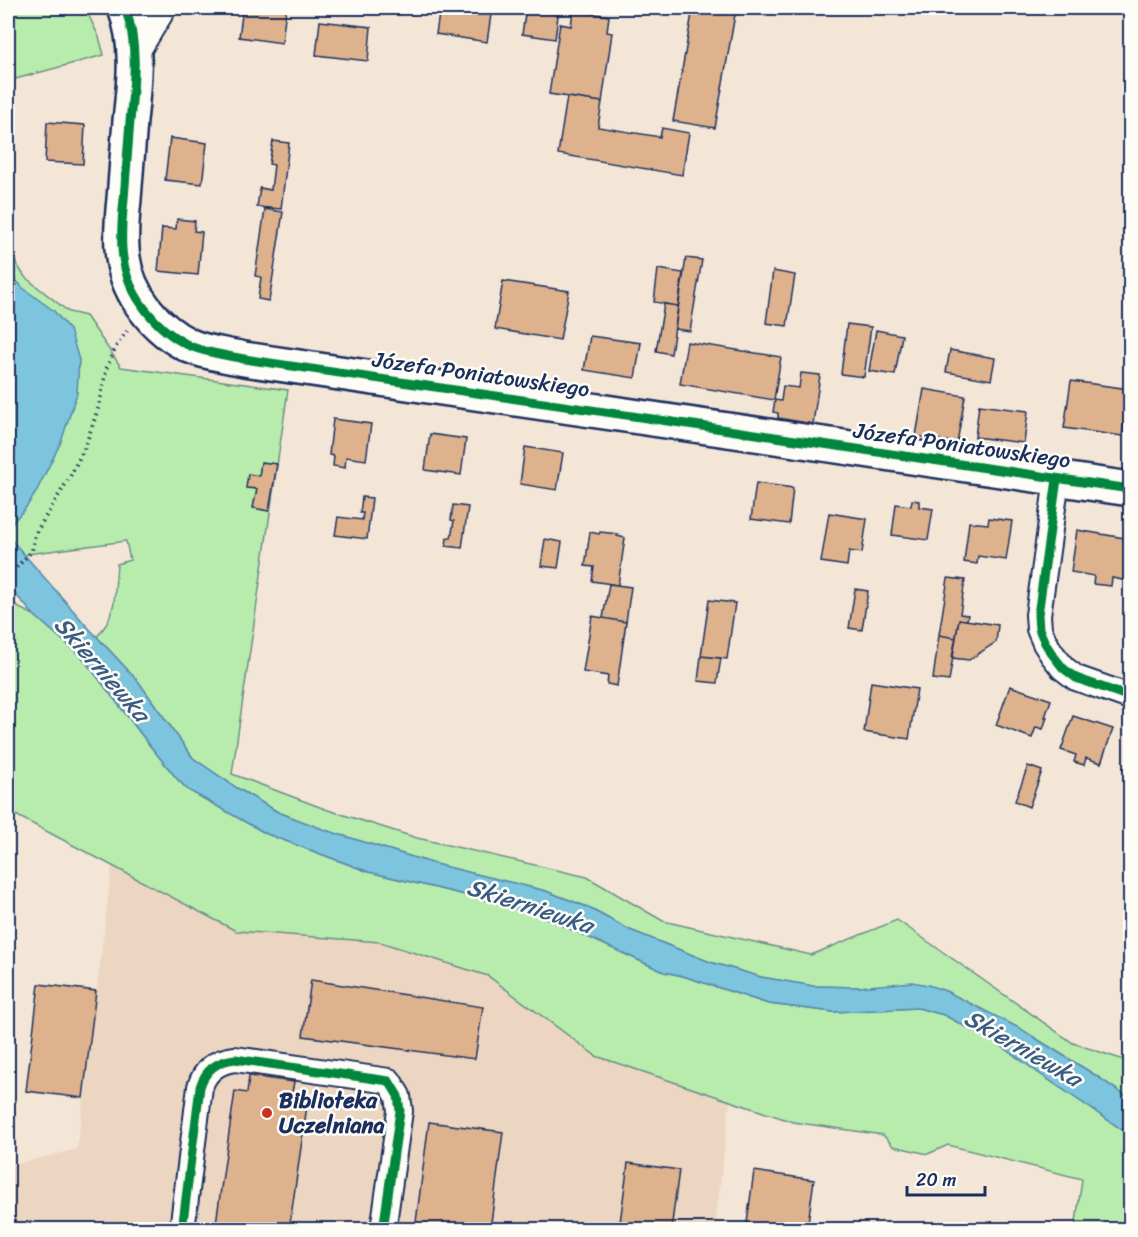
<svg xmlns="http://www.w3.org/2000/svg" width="1138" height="1237" font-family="Sriracha,sans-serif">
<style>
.built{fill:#ecd6c1}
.green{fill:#b8ecad;stroke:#6a8e86;stroke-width:1.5}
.water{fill:#7dc4de;stroke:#5688ab;stroke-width:1.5}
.building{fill:#ddb28d;stroke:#1b2f5e;stroke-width:1.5}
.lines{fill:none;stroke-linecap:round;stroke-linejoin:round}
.street-casing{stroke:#1b2f5e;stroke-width:28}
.secondary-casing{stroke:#1b2f5e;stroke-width:38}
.path{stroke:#1b2f5e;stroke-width:4;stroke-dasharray:1.5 4.5;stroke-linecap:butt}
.street{stroke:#fdfcf7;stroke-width:24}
.secondary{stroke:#fdfcf7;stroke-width:33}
.cycleway-casing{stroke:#fdfcf7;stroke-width:13}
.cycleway{stroke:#00873e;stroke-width:9}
.poi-dot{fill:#c8321e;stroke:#fdfcf7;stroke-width:2}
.labels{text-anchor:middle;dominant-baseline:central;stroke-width:5;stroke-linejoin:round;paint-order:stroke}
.street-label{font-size:22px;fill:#1b2f5e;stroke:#fdfcf7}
.poi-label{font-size:22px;font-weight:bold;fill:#1b2f5e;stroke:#fdfcf7;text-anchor:start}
.water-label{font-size:24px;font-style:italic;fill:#385c84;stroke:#fdfcf7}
</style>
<rect width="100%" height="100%" fill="#f3e6d7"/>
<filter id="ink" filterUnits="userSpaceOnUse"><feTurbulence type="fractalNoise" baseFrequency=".0167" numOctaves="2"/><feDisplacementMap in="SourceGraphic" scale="12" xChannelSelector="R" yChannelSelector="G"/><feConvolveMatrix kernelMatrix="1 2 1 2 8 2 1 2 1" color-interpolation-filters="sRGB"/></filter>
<g filter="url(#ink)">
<path class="built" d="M112 866 236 931 380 942 488 976 596 1056 730 1101 715 1229 8 1230V1166L77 1149Z"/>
<path class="green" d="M8 8H85L99 37 104 55 8 81Z
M8 251 25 277 69 312 86 316 121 367 288 390 232 774 325 809 417 838 587 877 663 921 811 955 897 920 1073 1043 1130 1062V1099L1095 1075 1019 1028 859 987 813 986 761 977 710 962 630 930 585 906 546 891 435 864 325 830 278 812 237 788 193 758 138 681 97 637 108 622 114 603 117 564 130 560 126 541 27 554 8 576Z
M8 597 19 608 34 615 82 657 151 747 178 780 188 790 267 834 369 872 490 901 542 916 664 972 683 976 768 1004 833 1012 918 1008 944 1015 1003 1047 1040 1074 1130 1135V1229H1075L1082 1179 948 1145 928 1154 893 1146 883 1135 793 1122 596 1056 488 976 380 942 236 931 8 811Z"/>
<path class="water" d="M8 271 23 288 54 311 70 330 79 360 77 393 61 442 35 494 24 510 8 527Z
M8 536 85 624 138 681 193 758 237 788 278 812 325 830 435 864 546 891 585 906 630 930 710 962 761 977 813 986 859 987 912 982 928 985 946 991 1019 1028 1095 1075 1130 1099V1135L1040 1074 1003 1047 944 1015 918 1008 833 1012 769 1004 683 976 664 972 542 916 490 901 369 872 267 834 188 790 178 780 151 747 82 657 34 615 8 586Z"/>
<path class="building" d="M243 8H286L282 43 239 37Z
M440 8H492L487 42 436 34Z
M526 8H559L555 39 522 34Z
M693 8 736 9 715 128 673 121Z
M573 11 609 16 607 32 612 33 602 102 549 94 560 24 571 26Z
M320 21 371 27 368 61 316 55Z
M567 97 602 102 598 127 660 137 662 128 689 133 682 175 558 154Z
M47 122 85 125 83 164 45 162Z
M170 138 207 143 202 184 165 180Z
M273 141 289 143 281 209 257 207 260 188 271 190 274 165 269 164Z
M265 209 283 212 269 301 258 299 261 277 255 276Z
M177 219 195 221 194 231 202 232 198 275 158 271 162 228 176 229Z
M686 258 702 260 690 331 675 329Z
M658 269 683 273 678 306 654 302Z
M773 271 795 275 787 326 766 323Z
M503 281 569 291 560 340 495 329Z
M664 304 678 306 671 354 656 351Z
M847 324 871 327 864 377 841 374Z
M876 330 902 335 895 375 869 371Z
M590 336 641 343 635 378 584 370Z
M687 342 781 357 774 400 680 384Z
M950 350 995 358 991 380 946 372Z
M801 373 820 375 813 424 778 418V413L773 412 775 400 781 401 783 386 799 388Z
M1071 381 1129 389 1122 436 1064 428Z
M924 389 965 396 957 443 916 436Z
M979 405 1028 411 1024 443 975 437Z
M333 419 371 424 366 460 346 457 345 468 333 466 334 456 329 455Z
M430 434 466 439 461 475 425 470Z
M525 447 563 453 557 490 520 484Z
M261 462 277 464 269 511 253 508 257 489 246 488 248 474 259 476Z
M756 483 793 488 789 524 751 519Z
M362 497 372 498 367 539 335 535 338 517 362 520 363 513H360Z
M912 500 919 501V507L933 509 928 540 892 535 896 504 911 506Z
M453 505 468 507 462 548 446 546 447 538H451L454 521 451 520Z
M829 513 867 519 862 553 849 551 847 566 821 562Z
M989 518 1012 521 1006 560 978 556 977 564 964 562 969 522 988 524Z
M1077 530 1130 539V566L1128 581 1112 578 1111 586 1093 584 1094 576 1071 572Z
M590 532 599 534 600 532 618 534 617 536 625 538 618 585 592 581 594 567 585 566Z
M545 539 562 542 558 568 541 566Z
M948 578 965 580 960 614 968 615 967 620 959 619 956 638 939 635Z
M609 584 631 587 626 622 603 618Z
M855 589 868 591 862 630 849 628Z
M709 600 735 603 727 659 701 656Z
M592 616 626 622 617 686 607 684 608 676 583 672Z
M959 619 998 625 996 642 969 660 952 658Z
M939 635 956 638 949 681 933 679Z
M701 656 721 658 717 683 698 681Z
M871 682 917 689 909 739 864 732Z
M1010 686 1051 700 1045 717H1047L1043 729 1036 727 1032 738 996 725Z
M1073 716 1113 729 1101 763 1086 758 1084 765 1074 762 1076 755 1061 750Z
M1028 766 1042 771 1029 807 1015 801Z
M311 980 483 1007 475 1059 303 1036Z
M39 984 96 991 83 1098 26 1091Z
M249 1076 294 1082 291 1097 308 1099 289 1230H215L235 1091 247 1093Z
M429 1122 503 1132 490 1230H415Z
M628 1163 679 1170 671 1230H619Z
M754 1171 814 1180 807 1230H746Z"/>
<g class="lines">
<g class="street-casing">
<path id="street" d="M134 57 164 8
M1057 479 1038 615 1039 629 1045 643 1052 654 1063 668 1076 678 1130 697
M182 1230 200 1087C205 1070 217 1061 235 1059L389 1081 398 1096 400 1111 383 1230"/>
</g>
<g class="secondary-casing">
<path id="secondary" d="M125 8C139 44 134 83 130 121 128 147 126 173 124 199 122 218 120 239 123 258 128 295 156 330 190 346 206 353 226 355 244 359L1130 489"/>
</g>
<path class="path" d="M8 576 32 551 35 534 68 480 85 447 99 406 107 367 115 348 127 331"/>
<use href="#street" class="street"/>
<use href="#secondary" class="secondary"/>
<g class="cycleway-casing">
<path id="cycleway" d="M125 8C139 44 134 83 130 121 128 147 126 173 124 199 122 218 120 239 123 258 128 295 156 330 190 346 206 353 226 355 244 359L1130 489
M1057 479 1038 615 1039 629 1045 643 1052 654 1063 668 1076 678 1130 697
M182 1230 200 1087C205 1070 217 1061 235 1059L389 1081 398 1096 400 1111 383 1230"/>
</g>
<use href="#cycleway" class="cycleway"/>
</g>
</g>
<circle class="poi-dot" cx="267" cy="1113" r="6"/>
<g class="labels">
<g class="street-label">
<text transform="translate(481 374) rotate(8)">Józefa Poniatowskiego</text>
<text transform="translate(962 445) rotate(8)">Józefa Poniatowskiego</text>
</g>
<g class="poi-label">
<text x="279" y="1100">Biblioteka<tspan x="279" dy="25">Uczelniana</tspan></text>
</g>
<g class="water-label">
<text transform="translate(102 669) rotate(49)">Skierniewka</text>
<text transform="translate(530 906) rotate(18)">Skierniewka</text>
<text transform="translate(1023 1048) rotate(30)">Skierniewka</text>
</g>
</g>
<rect width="1138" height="1237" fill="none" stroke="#fdfcf7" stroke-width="30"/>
<rect x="15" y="15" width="1108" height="1207" fill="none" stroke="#1b2f5e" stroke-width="2" filter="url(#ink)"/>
<path d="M907 1186v9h78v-9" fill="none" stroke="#1b2f5e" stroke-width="3"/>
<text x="916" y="1186" font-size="18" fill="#1b2f5e" stroke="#fdfcf7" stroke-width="4.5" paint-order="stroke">20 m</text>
</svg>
